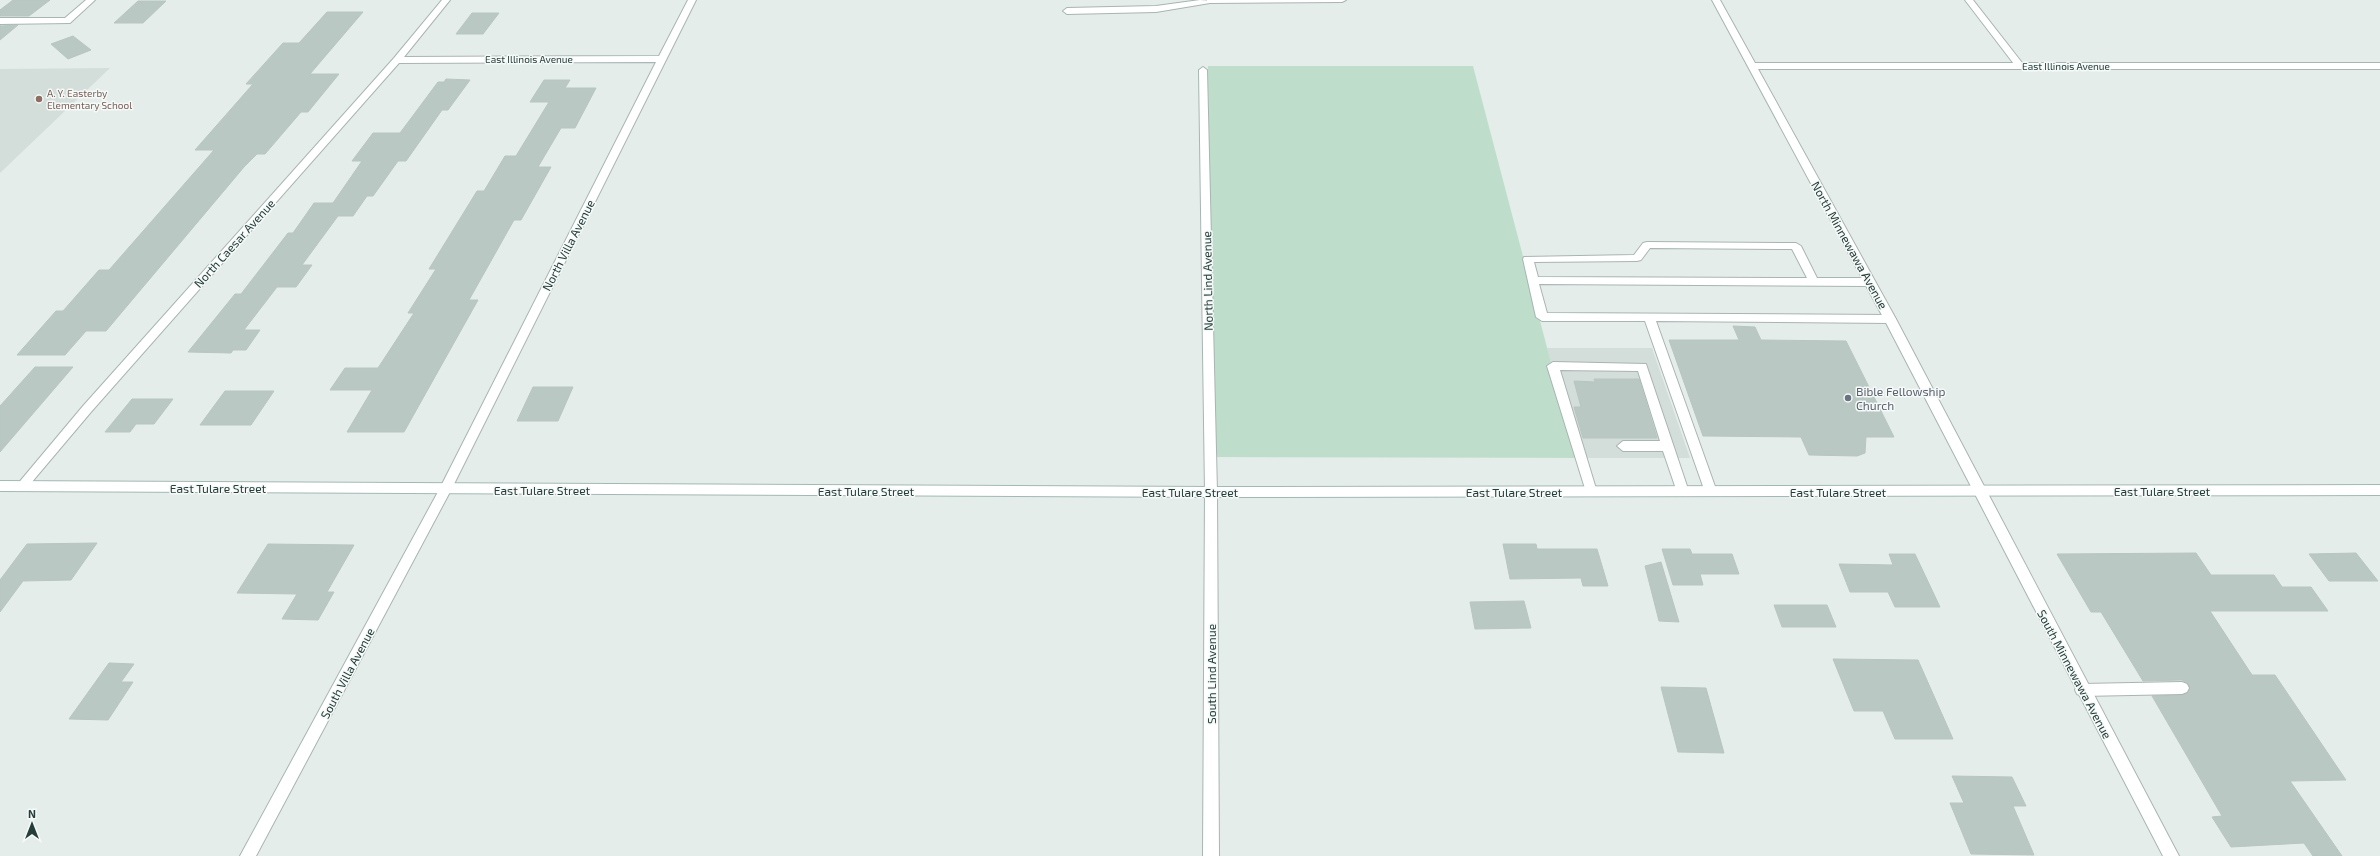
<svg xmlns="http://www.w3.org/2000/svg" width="2380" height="856" font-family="'Exo 2',sans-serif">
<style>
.built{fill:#d3ddda}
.green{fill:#bfddcb}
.building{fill:#bac8c4;stroke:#b7c6c2}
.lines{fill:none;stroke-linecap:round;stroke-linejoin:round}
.lane-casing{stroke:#a8b5b2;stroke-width:2}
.street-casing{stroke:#a8b5b2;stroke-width:2}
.secondary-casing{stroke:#a3b8b4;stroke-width:2}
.lane{fill:#fff;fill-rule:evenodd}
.street{fill:#fff;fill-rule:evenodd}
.secondary{fill:#fff;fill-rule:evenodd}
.education-dot{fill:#8d6e63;stroke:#f5f9f8;stroke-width:1.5}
.worship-dot{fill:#6b7280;stroke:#f5f9f8;stroke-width:1.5}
.labels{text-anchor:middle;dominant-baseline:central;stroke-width:3;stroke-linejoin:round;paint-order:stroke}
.far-street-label{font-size:10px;fill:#253e3a;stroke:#f5f9f8}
.far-education-label{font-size:10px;fill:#785e54;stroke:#f5f9f8;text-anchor:start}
.street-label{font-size:12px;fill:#253e3a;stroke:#f5f9f8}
.worship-label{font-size:12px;fill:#5b616d;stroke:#f5f9f8;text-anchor:start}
</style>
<rect width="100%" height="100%" fill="#e5edea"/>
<path class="built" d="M110 68 0 173V69Z
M1547 348H1652L1690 458H1576Z"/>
<path class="green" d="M1208 66H1473L1576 458 1210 457Z"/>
<path class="building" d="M13 0H50L29 16H0V10Z
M138 1H166L143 23H114Z
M327 12H363L310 74H339L308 112H301L265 154H257L244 167 106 331H86L65 355H17L56 311H63L99 270H109L214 150H195L253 84H246L283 43H299Z
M472 13H499L483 34H456Z
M0 25V26L18 25 0 40Z
M73 36 91 50 68 59 51 44Z
M446 79 470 80 448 110H442L406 161H398L373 196H367L353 216H338L302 265H312L296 287H277L244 330H260L246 350H233L231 353 188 352 235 294H241L288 233H293L314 203H333L362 161H352L373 133H400L438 82H444Z
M544 80H570L565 88H596L575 128H561L538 167H551L521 220H514L469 300H478L404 432H347L372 390H330L345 368H378L414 313H408L436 269H429L477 191H484L505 156H516L549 102H530Z
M1733 326 1755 327 1761 340 1846 341 1894 437H1866L1865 453 1857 456 1809 455 1801 437 1703 436 1669 340H1739Z
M35 367H73L0 452V406Z
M1594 379H1639L1657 438H1583L1574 407H1581L1574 381 1595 382Z
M533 387H573L558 421H517Z
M225 391H274L251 425H200Z
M132 399H173L154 424H136L130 432H105Z
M97 543 71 580 23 581 0 612V580L27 544Z
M268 544 354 545 327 592H334L318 620 282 619 297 594 237 593Z
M1503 544H1536L1537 549H1597L1608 586H1583L1581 578 1510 579Z
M1662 549H1690L1692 554H1732L1739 574H1700L1703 585H1673Z
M2196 553 2211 575H2274L2282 587H2311L2328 611H2210L2252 675H2275L2346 780 2290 781 2342 856H2313L2304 843 2231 847 2212 817 2222 816 2152 696 2183 695 2188 693 2190 689 2188 683 2182 680 2143 681 2101 612H2091L2057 554Z
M2356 553 2378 581H2329L2309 554Z
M1889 554H1915L1940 607H1895L1888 592H1850L1839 564 1893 565Z
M1661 562 1679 622 1659 621 1645 566Z
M1524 601 1531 628 1475 629 1470 602Z
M1774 605H1827L1836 627H1782Z
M1833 659 1918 660 1953 739H1895L1883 711H1854Z
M109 663 134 664 121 682H133L108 720 69 719Z
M1661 687 1706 688 1724 753 1678 752Z
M1952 776 2012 777 2026 806H2013L2034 855 1971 854 1950 803H1964Z"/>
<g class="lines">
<g class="lane-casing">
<path id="lane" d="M1200 0 1214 1 1210 3 1156 12 1067 14 1063 11 1067 8 1156 6Z
M1965 0H1973L2023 64V68H2017Z
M1647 242 1796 243 1801 246 1817 278H1870L1875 282 1870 286 1539 284 1547 313 1890 315 1896 319 1890 323 1656 321 1717 492 1715 495H1707L1705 492 1645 321H1542L1536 317 1523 259 1524 257 1634 255 1643 243ZM1650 248 1792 249 1807 278 1538 277 1534 262 1637 261 1641 260Z
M1553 362 1646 364 1689 492 1687 495H1679L1677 492 1663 451H1623L1617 446 1623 441H1660L1638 371 1560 370 1597 492 1595 495H1587L1547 366Z
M2182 682 2187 684 2189 688 2187 692 2182 694 2082 696 2077 694 2075 690 2077 686 2082 684Z"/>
</g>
<g class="street-casing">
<path id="street" d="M86 0H95L70 23 0 24V18H65Z
M442 0H450L404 57 659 56 688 0H696L451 490 256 856H240L439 490 656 62 399 63 91 412 26 489H18L16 486 83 406 394 58Z
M1207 0H1346L1342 2 1210 3H1207Z
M1712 0H1720L1755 63H2380V69H1758L1896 319 2179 856H2163L1884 319Z
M1203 67 1207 70 1217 492 1219 856H1203L1205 492 1199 70Z"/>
</g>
<g class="secondary-casing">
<path id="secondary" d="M0 481 1211 487 2380 485V495L1211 497 0 491Z"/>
</g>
<use href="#lane" class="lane"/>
<use href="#street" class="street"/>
<use href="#secondary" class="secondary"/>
</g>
<circle class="education-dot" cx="39" cy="99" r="4"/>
<circle class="worship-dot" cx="1848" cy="398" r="4"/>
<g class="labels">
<g class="far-street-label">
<text x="529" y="59">East Illinois Avenue</text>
<text x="2066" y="66">East Illinois Avenue</text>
</g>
<g class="far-education-label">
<text x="47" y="93">A. Y. Easterby<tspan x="47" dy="12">Elementary School</tspan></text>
</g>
<g class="street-label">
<text transform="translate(234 243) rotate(-48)">North Caesar Avenue</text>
<text transform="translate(568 245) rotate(-63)">North Villa Avenue</text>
<text transform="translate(1850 245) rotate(61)">North Minnewawa Avenue</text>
<text transform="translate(1207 281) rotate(-91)">North Lind Avenue</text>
<text x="218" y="488">East Tulare Street</text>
<text x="542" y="490">East Tulare Street</text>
<text x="866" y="491">East Tulare Street</text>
<text x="2162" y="491">East Tulare Street</text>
<text x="1190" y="492">East Tulare Street</text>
<text x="1514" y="492">East Tulare Street</text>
<text x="1838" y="492">East Tulare Street</text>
<text transform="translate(347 673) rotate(-62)">South Villa Avenue</text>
<text transform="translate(1211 674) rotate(-90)">South Lind Avenue</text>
<text transform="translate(2075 674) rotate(62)">South Minnewawa Avenue</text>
</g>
<g class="worship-label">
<text x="1856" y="391">Bible Fellowship<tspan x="1856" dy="14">Church</tspan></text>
</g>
</g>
<g transform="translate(32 824)" stroke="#f5f9f8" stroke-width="3" paint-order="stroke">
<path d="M0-3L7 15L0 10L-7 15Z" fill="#253e3a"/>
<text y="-6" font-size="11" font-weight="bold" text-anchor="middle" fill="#253e3a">N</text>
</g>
</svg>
